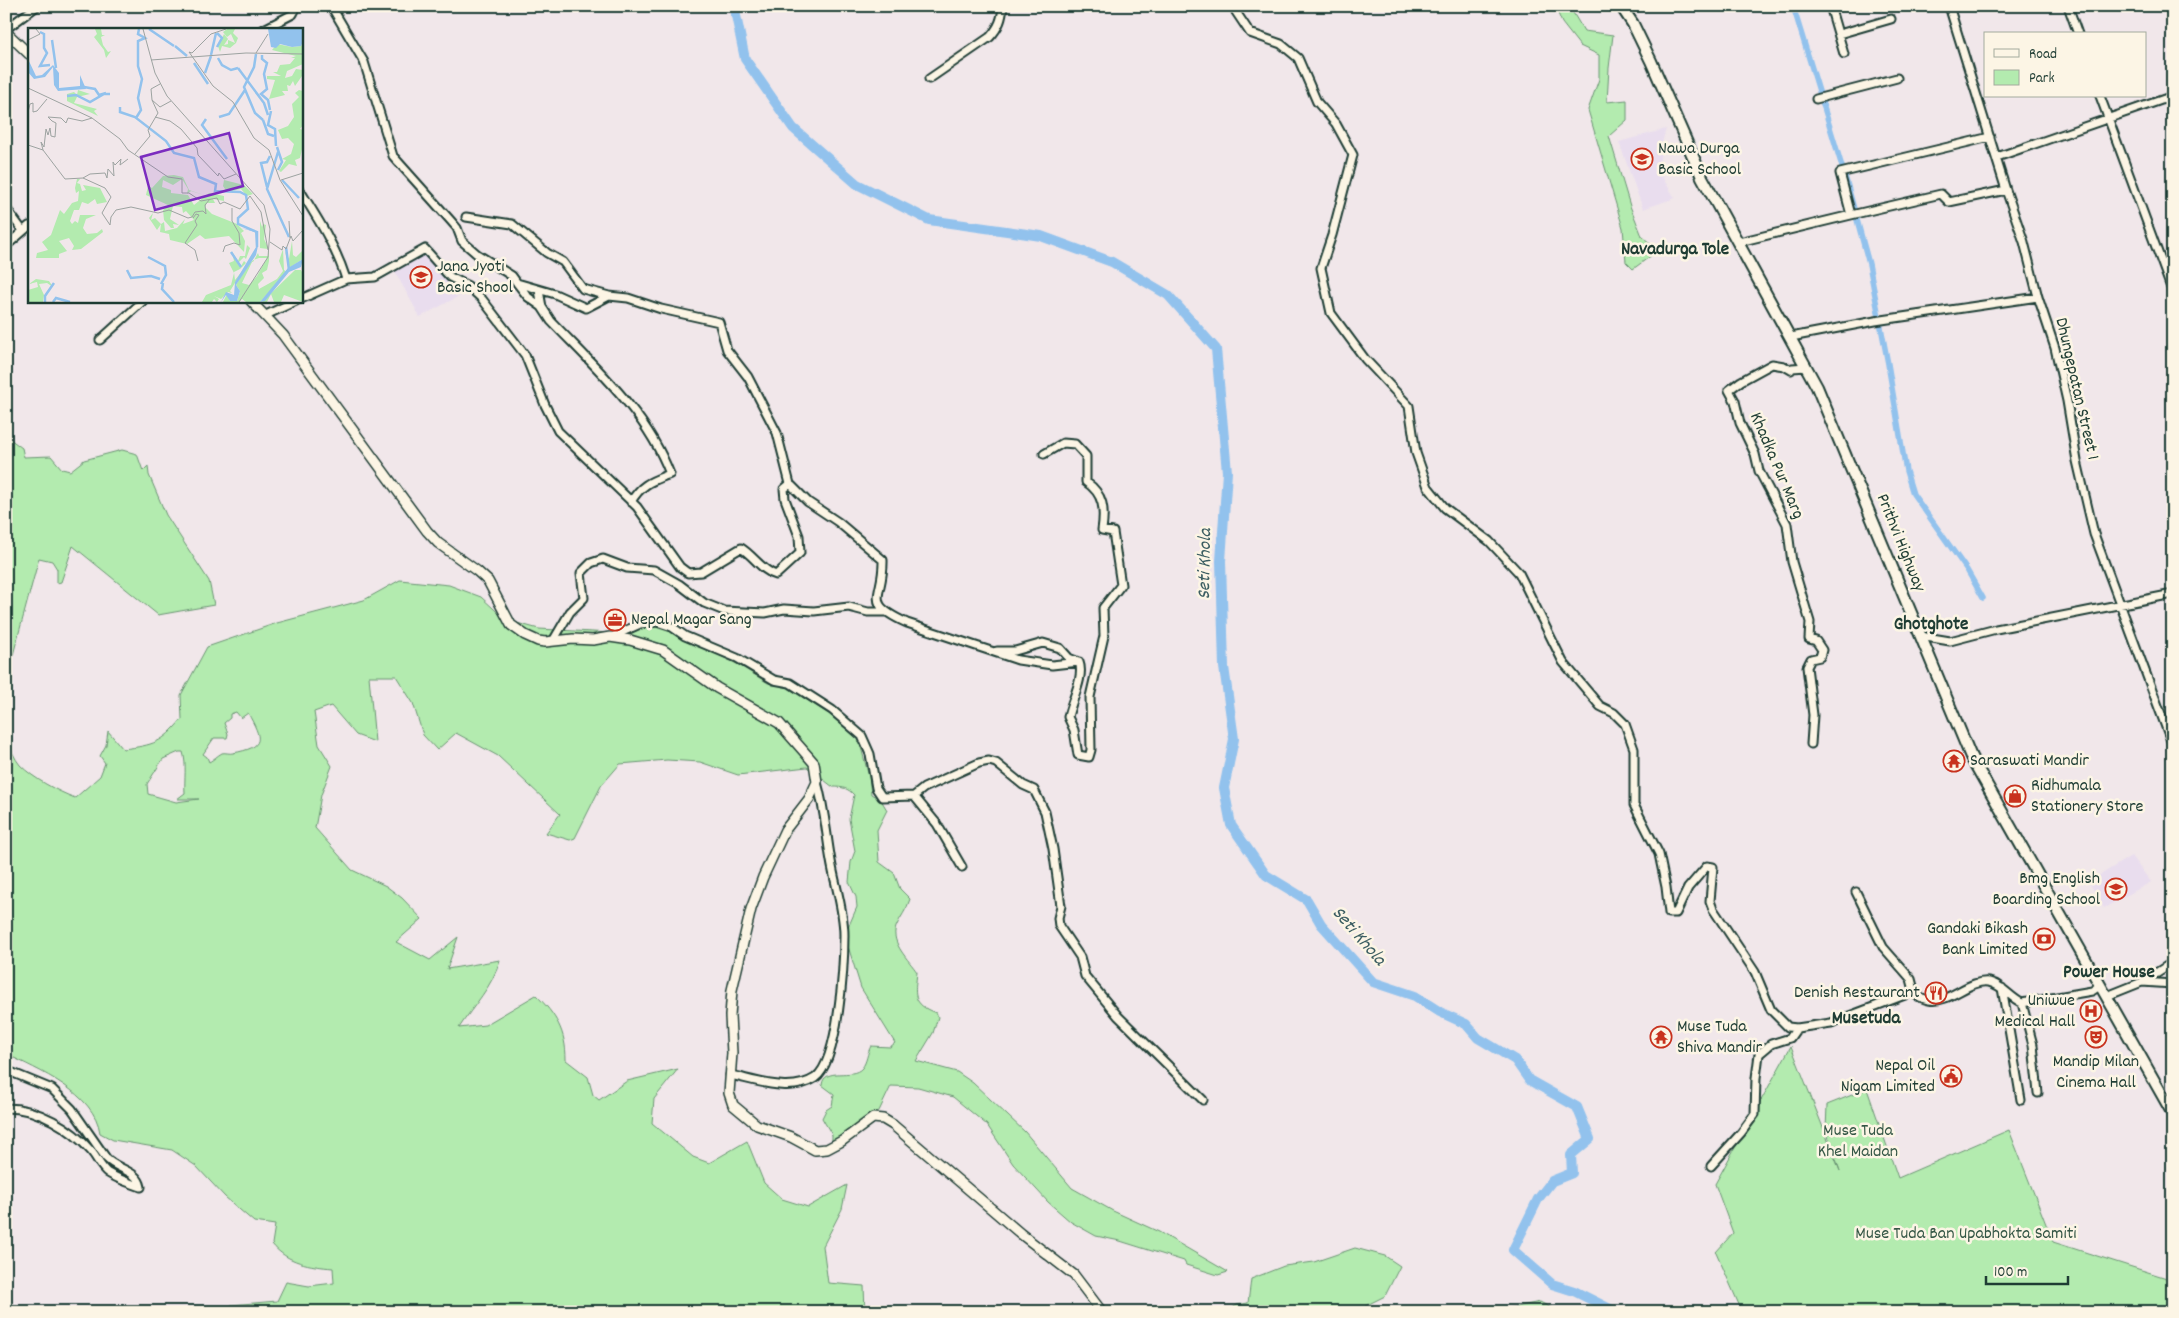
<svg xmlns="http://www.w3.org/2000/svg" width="2179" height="1318" font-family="Dekko,sans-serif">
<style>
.built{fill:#e9ddee}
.green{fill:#b3ebaf;stroke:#699472;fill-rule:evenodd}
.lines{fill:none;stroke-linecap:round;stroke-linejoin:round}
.canal{stroke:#92c2ed;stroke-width:5.5}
.river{stroke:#92c2ed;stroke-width:10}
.minor-casing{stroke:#1f3d34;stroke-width:11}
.major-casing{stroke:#1f3d34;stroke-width:12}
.highway-casing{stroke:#1f3d34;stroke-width:14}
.minor{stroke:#fcf5e5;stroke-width:7}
.major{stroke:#fcf5e5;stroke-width:9}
.highway{stroke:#fcf5e5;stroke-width:10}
.labels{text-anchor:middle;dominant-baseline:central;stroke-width:5;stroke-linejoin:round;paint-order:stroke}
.poi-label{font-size:18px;fill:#1f3d34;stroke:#fcf5e5;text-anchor:start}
.street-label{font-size:18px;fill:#1f3d34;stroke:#fcf5e5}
.park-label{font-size:18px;fill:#355746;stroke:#fcf5e5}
.neighbourhood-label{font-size:19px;font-weight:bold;fill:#1f3d34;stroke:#fcf5e5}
.water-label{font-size:19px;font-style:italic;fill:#3c5e62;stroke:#fcf5e5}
.inset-river{fill:none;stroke:#92c2ed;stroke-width:2.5}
.inset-road{fill:none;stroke:#9da3a1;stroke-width:1}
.view{fill:#7b2cbf;fill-opacity:0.15;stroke:#7b2cbf;stroke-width:2.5}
.inset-edge{fill:none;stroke:#1f3d34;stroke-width:2.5}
</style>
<rect width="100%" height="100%" fill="#f1e7ea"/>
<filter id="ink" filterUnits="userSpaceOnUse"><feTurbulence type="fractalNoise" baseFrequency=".02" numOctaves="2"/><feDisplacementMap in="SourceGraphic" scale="10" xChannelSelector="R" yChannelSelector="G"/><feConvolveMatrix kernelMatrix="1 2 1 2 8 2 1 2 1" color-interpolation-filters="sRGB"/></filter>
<g filter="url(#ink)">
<path class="built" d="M1666 129 1661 146 1659 172 1675 198 1643 209 1619 142Z
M424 252 449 285 465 293 420 317 394 270Z
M2131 856 2151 882 2104 908 2089 882Z"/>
<path class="green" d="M1555 6H1569L1584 31 1613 35 1609 68 1607 102 1627 100V120L1609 136 1630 206 1642 236 1654 247 1652 255 1633 269 1626 262 1623 228 1588 110 1599 79V55L1580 46 1562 23Z
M6 436 22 448 24 457 51 456 62 469 70 471 84 460 122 450 137 454 143 471 148 466 149 475 166 515 209 581 214 605 158 615 73 546 61 582 57 583V569L52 561 39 558 6 681Z
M400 580 449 585 481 597 506 620 539 629 611 633 650 626 662 627 737 664 768 683 785 686 830 715 859 740 869 777 871 794 881 800 887 810 877 830 879 862 894 873 900 889 910 899C907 910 900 917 896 927 890 943 909 960 917 972 915 994 911 1004 936 1013L938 1017 933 1033 916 1061 957 1072 973 1083 1025 1132 1072 1188 1113 1211 1159 1232 1228 1272 1218 1275 1186 1265 1184 1261 1120 1241 1096 1236 1071 1222 1048 1202 1013 1164 987 1125 953 1097 918 1087 891 1086 879 1111 842 1134 832 1151V1135L822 1118 826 1110 832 1106 834 1094 822 1085C824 1066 852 1080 862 1068 867 1062 867 1053 871 1046L890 1047 895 1043 861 988 847 943V930L857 907 856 897 849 882 851 862 855 851 849 819 854 795C848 788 842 787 833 787L807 767 738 775 700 762 667 760 620 764 601 786 575 838 570 840 546 833 560 814 498 756 456 733 437 750 423 735 413 703 396 676H369L375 742 356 735 331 706 314 712 319 745 332 766 321 795 315 828 352 870 386 886 402 898 422 919 396 942 430 960 458 937 447 969 500 960C493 986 473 1006 459 1028L485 1025 536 995C556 1015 566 1031 566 1060L588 1077 593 1095 599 1100 627 1081 678 1069 654 1099 652 1123 693 1157 709 1163 747 1141 764 1183 782 1199 808 1207 847 1185 842 1209 823 1246 828 1283 864 1286 865 1312H231V1305L277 1301 286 1282 309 1286 334 1283 333 1268C310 1266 287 1263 272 1244L275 1225 254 1222 225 1197 196 1166 172 1150 113 1140 100 1133C95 1093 38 1070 6 1054V740C11 748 14 758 20 765 34 779 57 791 75 798L100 776 105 763 100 756 106 745 108 731 123 749C154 745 162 743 182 719L181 695 207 647 277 623 364 600ZM236 712 241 718 248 713C262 739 266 747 233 753 230 754 224 752 222 753 218 755 213 760 209 762L207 757 203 754 214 738H227L228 734 224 723 230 718V714ZM179 752H183C187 765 184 780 185 793L177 799H199L176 802 148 794 147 784 163 759Z
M1791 1046 1840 1171 1826 1130 1827 1105 1867 1089 1898 1178 2009 1130 2053 1242 2173 1280V1312H1745L1740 1307 1716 1252 1733 1233 1715 1184Z
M1355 1248 1385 1256 1400 1266 1385 1296 1365 1306 1386 1312H1226L1237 1305 1248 1303 1251 1279 1284 1266 1314 1262Z
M1540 1302 1559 1312H1492Z"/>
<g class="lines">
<path class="canal" d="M1793 6 1847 183 1869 264 1888 364 1906 471 1913 494 1967 570 1983 598"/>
<path class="river" d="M734 6 745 59 793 128 857 184 929 220 1041 236 1112 262 1168 295 1216 349 1227 472 1221 561 1224 667 1234 739 1224 788 1231 825 1266 875 1307 900 1321 924 1373 982 1415 996 1440 1012 1466 1024 1478 1038 1515 1060 1529 1080 1577 1107 1590 1139 1571 1155 1572 1173 1552 1181 1538 1199 1513 1250 1552 1284 1574 1291 1616 1312"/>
<g class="minor-casing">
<path id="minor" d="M331 6 364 62 393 156 451 221 457 228 462 241 477 254 512 276 517 283 555 294 586 308 609 296 628 298 661 309 719 322 727 350 748 377 777 433 790 484 808 502 838 522 883 560C884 598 861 602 907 623L1018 660 1052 665 1079 662C1085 677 1071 701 1068 717L1074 730 1078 755 1089 757 1091 750 1090 697 1104 636 1103 608 1121 585 1113 532 1102 530C1105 510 1104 494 1086 482V456L1075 444 1063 443 1044 454
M1235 6 1236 12 1250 33 1281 44 1298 58 1317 102 1336 124 1353 155 1332 235 1321 268 1331 313 1365 359 1409 406 1416 453 1428 487 1445 508 1489 541 1519 573 1563 662 1600 706 1614 713 1625 724 1634 749V805L1659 854 1666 887 1669 913H1676L1688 888 1707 866 1713 867 1710 901 1713 909 1755 972 1771 1010 1788 1027 1797 1028 1831 1023 1910 993C1917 995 1922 999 1929 1000 1949 1004 1969 979 1989 982 2003 985 2010 998 2022 1003L2092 991 2101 985
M1830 6 1844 54
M1949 6 2006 190 2024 242 2038 297 2055 348 2067 401 2077 461 2094 534 2173 746
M2068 6 2078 34
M6 29 37 6
M264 29 293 14 297 6
M1839 34 1891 19
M929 79 990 37C999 27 1002 19 1003 6
M2100 96 2173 293
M1816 99 1897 78
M1997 157 2173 96
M301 192C319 221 336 247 346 279
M6 208 23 231
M1851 215 1941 194 1949 202 2006 190
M466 217 512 224 547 253 563 262 583 289 609 296
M1739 242 1851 215 1840 173 1990 137
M6 246 29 226
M517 283 528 297 542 307
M539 290 542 307 551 321C596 368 647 413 670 474 652 481 641 484 631 502
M301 299 346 279 375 277 425 249 450 277 468 286 482 299 525 355 545 405 558 431 637 507 680 567 688 573 701 572 741 548C754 556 762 571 776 575L800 553 799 536 785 499 784 489 790 484
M266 315 296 301
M1791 337 1875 321 2038 297
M100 340 143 301
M1807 367 1792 368 1791 370 1784 366 1772 364 1741 381 1729 390 1735 401 1740 423 1755 454 1759 471 1787 524 1792 562 1810 622 1809 639 1816 641 1822 650 1820 657 1811 659 1807 667 1813 715 1811 744
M1920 636 1950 641 1996 629 2173 594
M611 637 640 624 657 622 672 627 685 636 737 658 774 680 790 683 832 710 862 736 870 754 876 788 882 797 914 796 924 788 979 763 989 761 996 763 1023 785 1034 790 1045 812 1053 849 1061 906 1058 918 1059 926 1080 957 1085 976 1118 1016 1203 1100
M553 641 570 612 584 598 581 573 591 563 603 559 627 568 654 570 679 584 704 603 724 611 765 613 784 609 814 611 849 607 868 612H885
M997 651H1015L1043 643 1060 648 1069 658 1076 661
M914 796 937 824 962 867
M1856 892 1883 947 1911 979 1915 994
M2142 982 2173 984
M2002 988 2021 1100
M2107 996 2142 982 2173 962
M2022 1003 2033 1045 2038 1093
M6 1070 52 1089 72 1109 106 1158C117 1170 138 1170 141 1187 130 1183 117 1179 108 1173 101 1168 97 1158 91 1151 71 1128 38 1108 6 1108
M730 1075C755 1080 791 1094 815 1078 839 1061 844 964 844 935 844 910 835 885 831 861 826 833 825 810 817 782
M1711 1166 1741 1133 1755 1114 1756 1078 1759 1054 1771 1044 1790 1038 1797 1028"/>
</g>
<g class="major-casing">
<path id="major" d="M6 32 29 54
M251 301 283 335 427 531 438 543 477 571 488 581 511 625 525 635 538 641 545 642 573 639 593 640 610 637 630 640 663 650 717 688 779 723 814 763 817 782 809 799 785 830 763 877 751 909 732 990 730 1016 732 1053 729 1093 733 1105 757 1125 791 1137 815 1150 827 1149 842 1141 873 1118 883 1119 893 1125 1021 1234 1074 1275 1102 1312"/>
</g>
<g class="highway-casing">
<path id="highway" d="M1621 6 1633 24 1651 61 1702 177 1817 387 1971 757 2173 1114"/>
</g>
<use href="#minor" class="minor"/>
<use href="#major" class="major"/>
<use href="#highway" class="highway"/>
</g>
</g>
<defs>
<g id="school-ring" transform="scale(1.125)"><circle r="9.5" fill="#fcf5e5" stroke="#c8321e" stroke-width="1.5"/><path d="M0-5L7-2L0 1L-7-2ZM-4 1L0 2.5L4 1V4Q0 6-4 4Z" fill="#c8321e"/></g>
<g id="office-ring" transform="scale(1.125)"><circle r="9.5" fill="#fcf5e5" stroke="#c8321e" stroke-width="1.5"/><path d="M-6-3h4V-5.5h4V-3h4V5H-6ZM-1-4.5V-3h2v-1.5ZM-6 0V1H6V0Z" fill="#c8321e"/></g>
<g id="temple-ring" transform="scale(1.125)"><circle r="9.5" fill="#fcf5e5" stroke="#c8321e" stroke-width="1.5"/><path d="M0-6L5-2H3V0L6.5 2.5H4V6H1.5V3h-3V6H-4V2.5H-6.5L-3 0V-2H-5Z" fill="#c8321e"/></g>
<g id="shop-ring" transform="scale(1.125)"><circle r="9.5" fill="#fcf5e5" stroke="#c8321e" stroke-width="1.5"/><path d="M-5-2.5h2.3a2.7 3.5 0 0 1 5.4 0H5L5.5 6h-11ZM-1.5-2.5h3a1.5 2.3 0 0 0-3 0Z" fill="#c8321e"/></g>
<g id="bank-ring" transform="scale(1.125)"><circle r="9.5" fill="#fcf5e5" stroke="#c8321e" stroke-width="1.5"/><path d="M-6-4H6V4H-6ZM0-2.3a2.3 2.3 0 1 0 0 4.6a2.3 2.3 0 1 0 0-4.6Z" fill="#c8321e"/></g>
<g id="restaurant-ring" transform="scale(1.125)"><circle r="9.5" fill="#fcf5e5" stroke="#c8321e" stroke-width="1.5"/><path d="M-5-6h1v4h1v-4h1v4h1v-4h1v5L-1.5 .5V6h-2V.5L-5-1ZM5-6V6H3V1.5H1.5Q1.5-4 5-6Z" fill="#c8321e"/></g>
<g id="hospital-ring" transform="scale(1.125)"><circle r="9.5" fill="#fcf5e5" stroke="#c8321e" stroke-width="1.5"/><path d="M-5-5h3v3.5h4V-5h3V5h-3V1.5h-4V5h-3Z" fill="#c8321e"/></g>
<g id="theatre-ring" transform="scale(1.125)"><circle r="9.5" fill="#fcf5e5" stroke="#c8321e" stroke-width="1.5"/><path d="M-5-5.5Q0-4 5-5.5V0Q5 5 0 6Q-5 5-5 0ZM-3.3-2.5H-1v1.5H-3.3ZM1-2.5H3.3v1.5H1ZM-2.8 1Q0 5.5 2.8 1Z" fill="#c8321e"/></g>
<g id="civic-ring" transform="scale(1.125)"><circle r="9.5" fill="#fcf5e5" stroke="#c8321e" stroke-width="1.5"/><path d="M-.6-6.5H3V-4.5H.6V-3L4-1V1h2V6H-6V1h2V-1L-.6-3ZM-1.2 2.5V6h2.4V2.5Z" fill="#c8321e"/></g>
</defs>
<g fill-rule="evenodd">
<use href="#school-ring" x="1642" y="159"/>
<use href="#school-ring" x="421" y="277"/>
<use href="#office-ring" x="615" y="620"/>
<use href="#temple-ring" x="1954" y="761"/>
<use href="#shop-ring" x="2015" y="796"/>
<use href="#school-ring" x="2116" y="889"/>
<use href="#bank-ring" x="2044" y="939"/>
<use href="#restaurant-ring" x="1936" y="993"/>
<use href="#hospital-ring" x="2091" y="1011"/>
<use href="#temple-ring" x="1661" y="1037"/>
<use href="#theatre-ring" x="2096" y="1037"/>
<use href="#civic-ring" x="1951" y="1076"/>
</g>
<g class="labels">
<g class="poi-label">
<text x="1658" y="149">Nawa Durga<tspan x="1658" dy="21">Basic School</tspan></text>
<text x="437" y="267">Jana Jyoti<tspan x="437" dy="21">Basic Shool</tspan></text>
<text x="631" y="620">Nepal Magar Sang</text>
<text x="1970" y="761">Saraswati Mandir</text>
<text x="2031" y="786">Ridhumala<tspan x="2031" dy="21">Stationery Store</tspan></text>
<text x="2100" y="879" text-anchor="end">Bmg English<tspan x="2100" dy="21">Boarding School</tspan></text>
<text x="2028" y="929" text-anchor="end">Gandaki Bikash<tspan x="2028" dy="21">Bank Limited</tspan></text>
<text x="1920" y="993" text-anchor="end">Denish Restaurant</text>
<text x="2075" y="1001" text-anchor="end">Uniwue<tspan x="2075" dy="21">Medical Hall</tspan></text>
<text x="1677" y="1027">Muse Tuda<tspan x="1677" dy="21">Shiva Mandir</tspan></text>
<text x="2096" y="1062" text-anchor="middle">Mandip Milan<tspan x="2096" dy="21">Cinema Hall</tspan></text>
<text x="1935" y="1066" text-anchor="end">Nepal Oil<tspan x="1935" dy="21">Nigam Limited</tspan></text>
</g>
<g class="street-label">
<text transform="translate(2076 389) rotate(77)">Dhungepatan Street 1</text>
<text transform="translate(1776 466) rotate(67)">Khadka Pur Marg</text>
<text transform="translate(1900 543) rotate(68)">Prithvi Highway</text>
</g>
<g class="park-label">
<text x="1858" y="1131">Muse Tuda<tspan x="1858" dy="21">Khel Maidan</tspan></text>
<text x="1966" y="1234">Muse Tuda Ban Upabhokta Samiti</text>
</g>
<g class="neighbourhood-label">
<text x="1675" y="250">Navadurga Tole</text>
<text x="1931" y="625">Ghotghote</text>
<text x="2109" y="973">Power House</text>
<text x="1866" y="1019">Musetuda</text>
</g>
<g class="water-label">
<text transform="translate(1206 564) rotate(-89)">Seti Khola</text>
<text transform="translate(1358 937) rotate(49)">Seti Khola</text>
</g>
</g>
<g transform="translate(28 28)">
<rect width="275" height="275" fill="#f1e7ea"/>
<path d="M67 1H73L74 7H77L73 9 75 17 80 24 83 23 78 30 76 22 66 9 69 6ZM199 1H207L205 5 210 10 208 15 202 20 194 18 192 24 190 18 196 6 200 11 196 17 200 16V12L207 15 203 6 199 9 195 4ZM275 14V36L259 43 257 50 264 48 268 41 275 42 274 48 267 58 265 53 262 58 259 57 260 63H254L257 67 241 71 247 52 239 51V48H253L245 44H249L252 37 262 36 267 30H263L268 28 244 22 249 16 264 19 273 18ZM50 62 62 66 49 69 46 75 69 81 66 83 70 88 39 73V66L46 64 49 67ZM271 62 275 63V97L272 101 275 102V117L272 130 267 132 269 138 261 136 253 144 251 143 258 132 254 131 263 126 266 116 260 110 254 111 250 102 260 98 266 89 264 76 271 69 267 65ZM146 147 155 149 161 162 176 167 163 163 159 166 160 161 154 151 145 157 135 152 134 159 143 162V165L160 167 166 177 181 165 196 168V173L185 171 187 175H179L177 179 184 186 209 196 216 203 213 205 217 213 216 224 201 208 177 211 172 207 159 216 142 212 141 206 132 204 133 196 129 202 121 190 125 185 123 192 127 190 133 196 136 194 137 203 149 200 157 191 155 196 166 192 158 183 155 185 154 179 145 178 142 191 151 197 145 196 146 200H143L136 192 135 182 140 177 118 167 120 158 124 160 135 148ZM49 151H52L49 155 52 156 54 163 58 162 55 157 72 160 79 174 69 176 67 171 60 176 54 174 51 182H46L42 193 44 196 47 193 50 195 52 187H68L58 191 55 200 59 206 69 205 74 201 75 204 53 221 44 222 46 218 41 210 31 213 39 223 31 226V230H8L9 225 20 222 14 214 23 207 32 182 36 186 44 175 50 173 51 163 48 165 47 160ZM196 152 216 157 225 166 219 168 213 161 199 164 195 158ZM232 193 234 199 235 196 238 197 236 211 241 221V233L239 242 234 245 236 250 230 256 231 261 249 251 255 243 251 233 255 221 256 242 259 244 232 274H218L214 271 211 274H195L199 266 202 273H209L212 263 208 257 222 233 225 234 230 225 231 228H240V221L232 220ZM231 230H239L229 248 221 257 214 255 225 232ZM264 213 265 227 268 229 275 222V231L261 240 257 223 261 231ZM219 217 222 220 218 231 216 229 210 235 213 238 216 233 218 235 212 241 206 244 207 252 215 242 202 263 204 265 200 264 193 271 186 268 191 271 189 274 186 271 184 274H174L178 267 203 257 206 245 201 235 206 233 204 224 210 233 212 228H217ZM267 242H273L275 246V274L256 267 253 274H246L243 266 239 274H234ZM8 251 21 253 25 259 19 255 11 256 16 267 15 274H0V262L10 259 9 254 1 256Z" fill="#b3ebaf" fill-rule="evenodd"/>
<path d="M240 1H275V14L273 18 264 19 252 16 248 20 243 19ZM0 31 8 48 14 47 25 37 31 45V60L52 58V47L58 61 30 63 26 57 25 39 17 49 6 51 0 44ZM213 200 227 203 229 206 230 218 228 227 208 257 212 263 209 273H202L198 267 193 274 198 264 206 267 207 254 228 219 227 204ZM275 231 273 239 261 244 237 273 232 274 260 240Z" fill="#92c2ed"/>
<path class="inset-river" d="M121 1 146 18M12 4 16 6V20L19 25 12 38 22 37M24 12 28 40M147 18 159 28M189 19 194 10 189 5M228 26 226 39 216 59 227 85 235 92M183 27 188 5M234 27V31L239 35 236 46 239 61 233 66 240 72 242 82M190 30 194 37 203 42 210 40M166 35 180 56M210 40 236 75 240 87M177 45 183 28M56 59 67 61 71 67 78 65M39 68 48 67 62 74 76 66H82M92 79V84L107 89 138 113 146 125 166 130 171 149 188 156 187 163 212 164 218 167 220 181 210 190V196L229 204V219M243 83 240 97 247 101 248 118M191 89 201 86 217 62M108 90 113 82 110 70 114 51 110 38V13L117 10 110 6 111 1M178 91 174 97 199 131M235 92 240 106 246 108M249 119 254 134 250 142M250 124 239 161 261 209M254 152 271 170M239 159 233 135 239 134 242 128M258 219 261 242M203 224 213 239M120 229 137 238 138 247 133 256M99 242 103 250 123 248 132 251M135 255 134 261 146 274M17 274V268L26 255M25 274 28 270 42 274"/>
<path class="inset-road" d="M115 1 127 45 139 68 236 177 242 201 240 229 211 274M0 12 12 6 8 1M161 24 185 58 205 74 226 110 241 122 252 152 275 188M161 24 164 25 183 6 198 1M228 25 240 6M123 32 218 25 275 26M0 60 64 90 92 111 100 122 140 149 154 151V165H161L173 173 189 170 192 176 196 174 212 181 222 168 233 184 240 222M124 72 123 61 132 56M0 84 2 76 5 75V84L9 83 19 71M127 89 142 93 153 101 169 120 170 127 190 148 191 145 196 151 208 146M0 117 15 122 37 151 55 150 77 160 83 169 74 185 82 197 83 189 88 182 103 179 130 185 141 182 160 190 164 189 167 184 175 183 178 186 177 177 182 171M15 122 13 114 16 119 18 101 20 107 22 100 23 108 27 109 28 95 24 93 20 89 33 90 38 95 40 90 54 93 64 90M107 126 122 108 120 102 130 85 124 72 132 79 143 73M55 150 62 146 77 145 79 150 80 141 86 148 85 134 87 137 93 131 92 137 100 131M253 152 275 145M165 190 168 186 171 187 167 193 169 197 157 215 167 222 170 233M261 193 262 210M242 214 254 222 255 218 258 221 263 208 265 213 275 202M195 224 197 218 206 215 212 217 211 205 204 193V180"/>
<path class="view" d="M201 105 215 158 127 182 113 129Z"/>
<rect width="275" height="275" class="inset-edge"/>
</g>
<rect width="2179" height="1318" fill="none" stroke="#fcf5e5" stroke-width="25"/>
<rect x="12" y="12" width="2154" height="1293" fill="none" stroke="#1f3d34" stroke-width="2" filter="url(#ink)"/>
<rect x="1984" y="32" width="162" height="65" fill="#fcf5e5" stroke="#a4ab9e"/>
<rect x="1994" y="49" width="25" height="8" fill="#fcf5e5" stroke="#a4ab9e"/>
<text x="2029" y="58" font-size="15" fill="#1f3d34">Road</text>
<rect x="1994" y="70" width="25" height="15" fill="#b3ebaf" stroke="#a4ab9e"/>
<text x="2029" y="82" font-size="15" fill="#1f3d34">Park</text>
<path d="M1986 1276v8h82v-8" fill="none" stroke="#1f3d34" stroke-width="2.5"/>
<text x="1994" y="1276" font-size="15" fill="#1f3d34" stroke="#fcf5e5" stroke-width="4" paint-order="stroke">100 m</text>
</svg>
